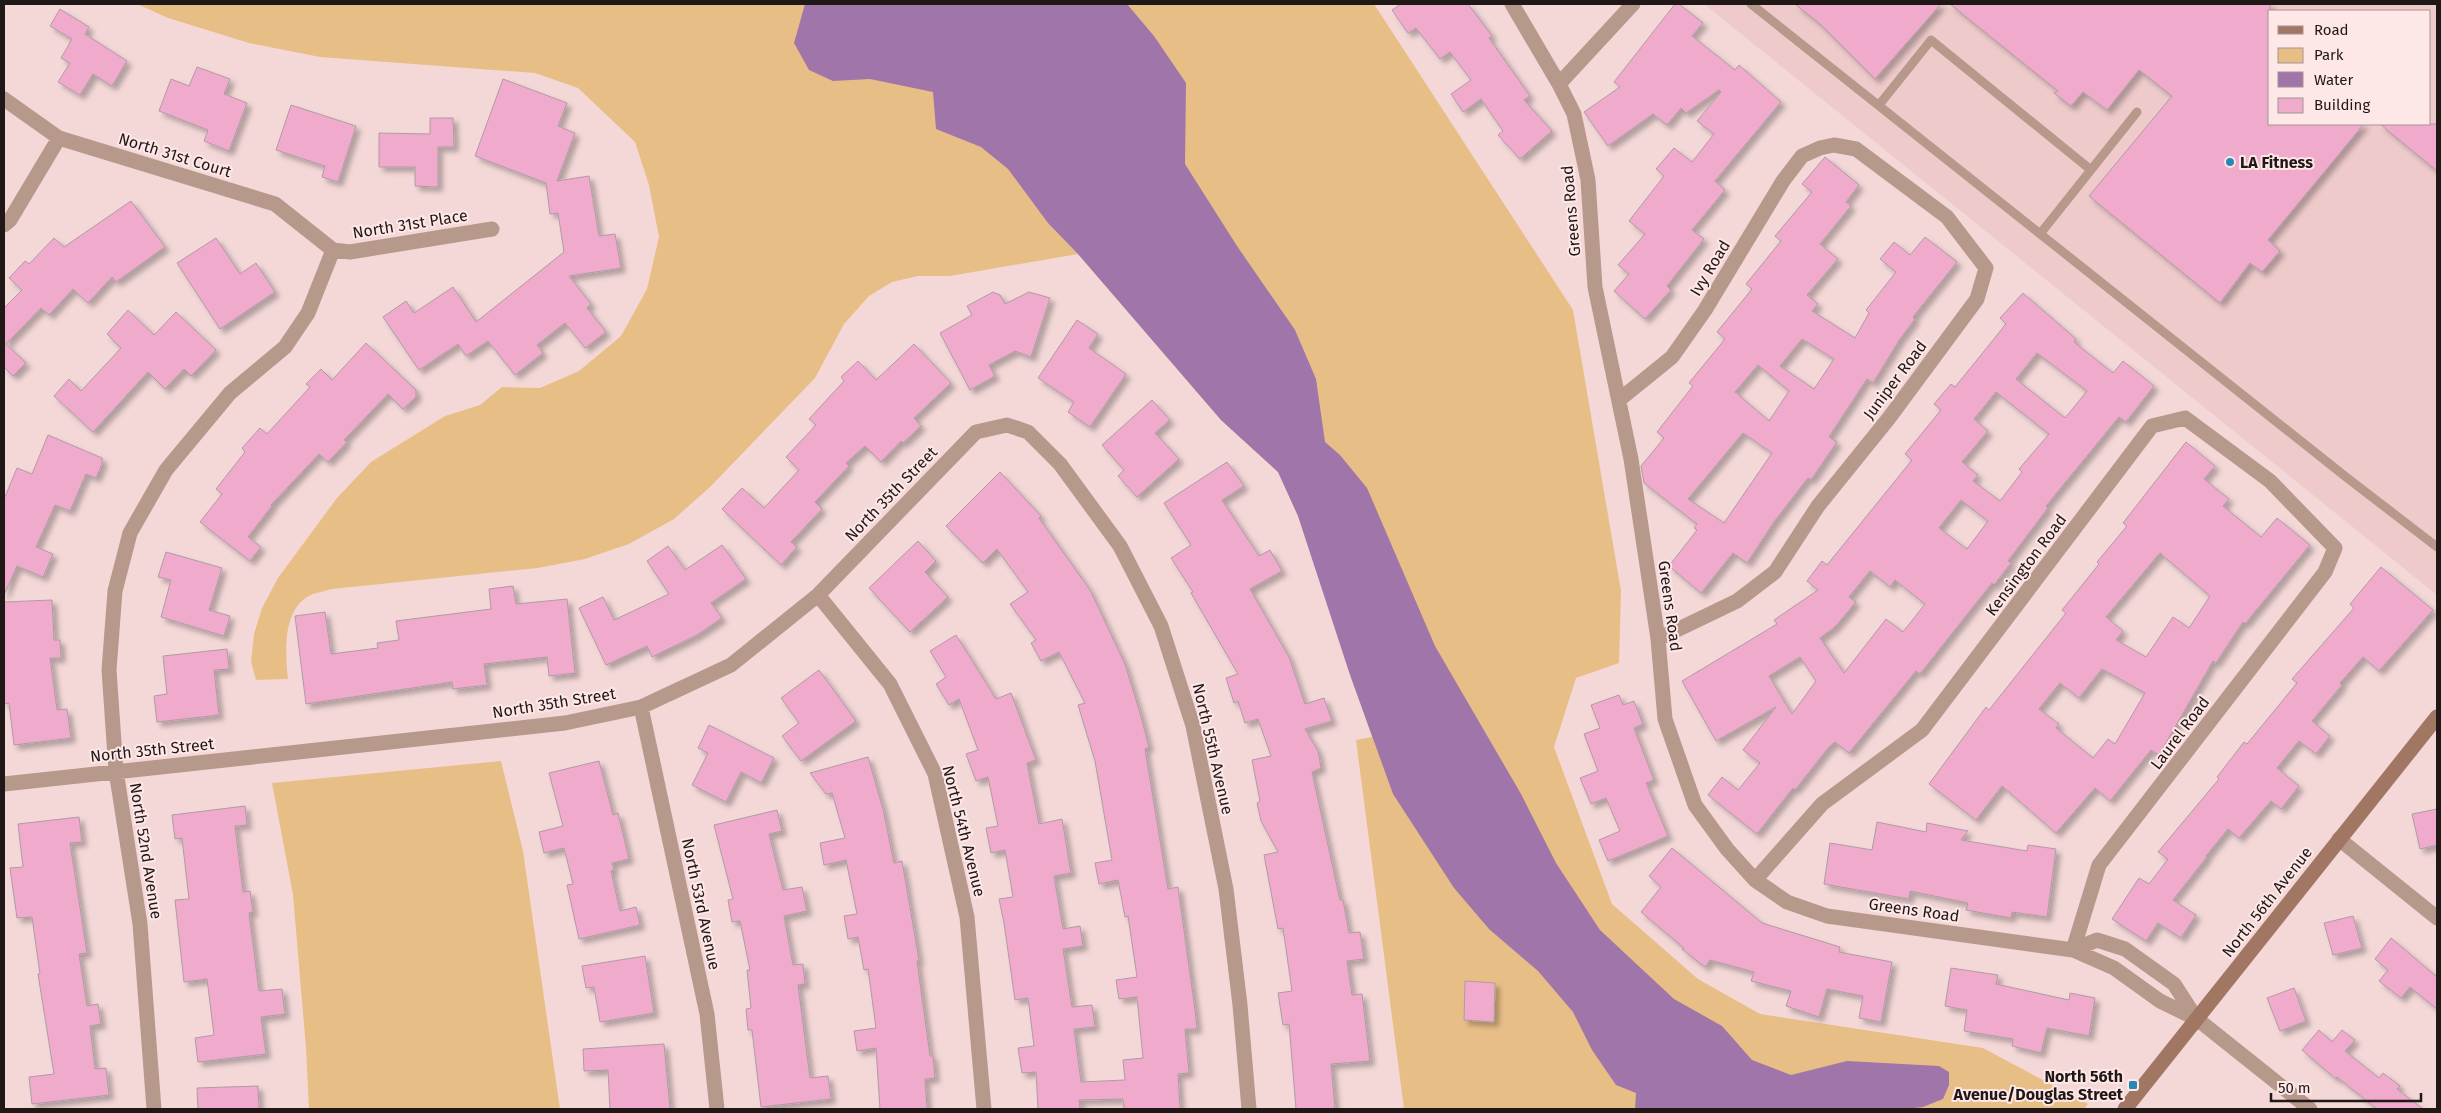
<svg xmlns="http://www.w3.org/2000/svg" width="2441" height="1113" font-family="'Fira Sans',sans-serif">
<style>
.built{fill:#eecaca;fill-rule:evenodd}
.green{fill:#e8be87}
.water{fill:#a075a9}
.building{fill:#efaacc;stroke:#b19aa5;fill-rule:evenodd;filter:url(#shadow)}
.lines{fill:none;stroke-linecap:round;stroke-linejoin:round}
.lane{stroke:#b7998b;stroke-width:9}
.street{stroke:#b7998b;stroke-width:15}
.secondary{stroke:#a17662;stroke-width:15}
.poi-dot{fill:#2a87b3;stroke:#fee7e7;stroke-width:2}
.labels{text-anchor:middle;dominant-baseline:central;stroke-width:4;stroke-linejoin:round;paint-order:stroke}
.street-label{font-size:16px;fill:#201717;stroke:#fee7e7}
.poi-label{font-size:16px;font-weight:bold;fill:#201717;stroke:#fee7e7;text-anchor:start}
</style>
<defs>
<filter id="shadow"><feDropShadow dx="4.5" dy="4.5" stdDeviation="2.5" flood-color="#0004"/></filter>
</defs>
<rect width="100%" height="100%" fill="#f4d8d8"/>
<path class="built" d="M1704 4H2437V595ZM2270 11H2430V124H2270Z"/>
<path class="green" d="M137 4H1374L1573 310 1621 591 1619 663 1576 678 1554 747 1612 904 1698 979 1760 1014 1983 1048 2088 1104 2084 1109H1404L1356 740 1372 737 1298 516 1278 472 1221 420 1078 254 950 276H918L892 282 869 296 844 324 815 378 710 487 674 519 629 544 585 559 538 568 332 589C326 591 319 592 313 594 282 606 285 653 288 679L256 680 251 662 254 634 262 608 278 578 337 498 371 462 445 416 480 405 502 387 540 388 579 371 621 336 647 289 659 237 649 185 635 142 578 88 535 73 320 57 249 43 168 18Z
M501 761 523 851 560 1109H309L306 1048 293 895 272 783Z"/>
<path class="water" d="M805 4H1127L1154 36 1186 83 1185 164 1237 246 1295 330 1316 379 1325 442 1340 455 1367 488 1435 646 1521 794 1556 863 1600 930 1674 999 1722 1026 1752 1060 1791 1075 1847 1061 1939 1066 1949 1072V1085L1943 1099 1923 1107 1905 1109H1635L1636 1093 1616 1085 1592 1050 1573 1012 1538 971 1489 929 1454 888 1393 794 1350 675 1298 516 1278 472 1221 420 1078 254 1048 223 1008 169 981 147 936 129 933 92 870 79 833 81 809 70 794 43Z"/>
<path class="building" d="M1401 4H1468L1492 36 1489 38 1530 96 1524 100 1552 131 1520 159 1498 135 1503 131 1481 99 1463 112 1451 94 1471 80 1450 52 1440 59 1416 28 1408 33 1392 10Z
M1675 4H1679L1703 23 1692 36 1735 70 1739 65 1781 102 1715 181 1725 190 1692 230 1704 239 1667 286 1671 290 1645 319 1614 291 1629 274 1618 265 1645 234 1629 221 1664 176 1656 169 1674 148 1692 162 1714 134 1697 121 1721 92 1719 90 1686 113 1681 108 1667 125 1653 114 1608 146 1584 112 1620 87 1614 82Z
M1795 4H1941L1875 79 1819 23Z
M1950 4H2270V124H2364L2268 240 2280 251 2262 272 2250 263 2220 303 2089 196 2172 96 2139 70 2107 110 2083 92 2071 106 2054 93 2058 91Z
M60 9 89 27 85 34 127 61 112 86 93 74 80 95 58 82 70 63 61 58 72 39 50 26Z
M197 67 230 79 224 94 247 103 229 151 204 141 208 130 159 111 171 79 189 86Z
M503 79 567 103 558 126 575 133 557 181 589 176 599 236 615 234 621 268 569 276 591 304 587 308 606 332 585 348 565 323 537 345 543 353 515 375 488 341 466 356 458 344 419 370 383 317 406 301 414 313 453 287 476 322 564 252 558 213 550 214 546 183 475 156Z
M291 105 356 126 338 182 322 177 325 166 276 150Z
M430 118H453L454 147H438V187L415 186V167H379V133L430 134Z
M2380 124H2437V171Z
M1825 157 1859 185 1846 202 1851 206 1820 244 1838 259 1807 295 1818 304 1812 311 1855 338 1869 313 1866 310 1896 272 1880 259 1894 242 1910 255 1925 237 1957 262 1913 317 1915 319 1900 339 1873 383 1867 379 1829 437 1837 442 1811 480 1808 478 1774 522 1747 563 1733 553 1701 593 1669 566 1697 530 1694 528 1697 524 1644 483 1641 466 1664 438 1657 432 1693 386 1689 383 1725 339 1717 332 1752 289 1746 284 1781 241 1775 236 1812 192 1802 184ZM1802 339 1834 359 1814 389 1780 366ZM1758 365 1789 391 1769 421 1735 392ZM1743 433 1772 453 1724 523 1688 499Z
M131 201 165 247 116 282 112 277 88 303 73 289 49 315 41 308 6 344 26 363 13 376 4 367V308L22 290 9 278 25 261 29 264 54 238 64 247Z
M216 238 240 274 256 263 275 292 220 329 177 263Z
M993 292 1000 295 1005 304 1029 292 1050 298 1031 357 1015 351 989 365 995 376 970 390 940 333 972 315 967 306Z
M2023 293 2076 339 2074 342 2113 373 2123 361 2154 386 2126 422 2119 417 2046 506 2048 508 2008 561 2011 563 1994 585 1992 583 1920 674 1916 671 1849 753 1835 742 1829 747 1795 790 1793 788 1757 834 1708 795 1722 777 1738 790 1760 763 1743 750 1776 707 1716 741 1682 681 1777 624 1774 620 1818 590 1807 581 1822 561 1827 565 1912 460 1905 454 1941 410 1934 404 1951 384 1955 387 2006 324 2000 318ZM2037 353 2087 391 2065 418 2016 379ZM1996 392 2049 434 2019 469 2022 472 2000 501 1973 481 1978 475 1962 462 1988 431 1974 419ZM1961 500 1988 521 1967 549 1939 528ZM1870 571 1890 587 1895 580 1925 604 1903 632 1886 619 1844 673 1820 638 1835 627 1856 602 1849 597ZM1800 657 1816 681 1792 714 1769 676Z
M128 310 154 335 176 312 216 350 191 376 184 369 165 389 148 372 93 432 54 396 69 379 81 391 121 348 107 334Z
M1077 320 1098 334 1089 348 1126 374 1090 427 1068 412 1074 402 1038 378Z
M366 343 416 390V397L403 409 388 394 344 440 347 442 328 462 319 454 271 505 272 506 248 537 261 547 250 561 200 522 222 494 216 489 245 452 242 448 260 428 267 434 310 387 306 384 321 369 332 380Z
M914 344 951 383 914 418 921 426 903 443 901 441 881 462 865 446 846 463 849 466 815 502 822 509 791 542 797 547 781 565 722 509 742 488 764 508 799 470 786 457 816 425 809 419 844 381 841 377 858 361 876 380Z
M1152 400 1170 420 1155 433 1179 459 1137 497 1118 476 1124 470 1102 445Z
M48 435 102 458V464L96 478 86 474 70 511 55 505 36 547 53 554 43 577 17 566 4 595V499L17 468 32 474Z
M2186 442 2215 466 2204 479 2229 499 2223 506 2261 537 2277 518 2310 545 2245 624 2243 622 2216 663 2213 661 2159 755 2151 750 2110 801 2095 788 2056 833 2002 786 1976 820 1929 784 1986 707 1989 710 2066 613 2062 610 2099 564 2097 562 2127 526 2123 523ZM2160 553 2210 596 2189 628 2173 617 2146 657 2116 640 2123 631 2106 617ZM2102 669 2145 693 2115 744 2108 739 2093 758 2056 728 2059 724 2039 709 2060 683 2079 698Z
M1227 462 1244 486 1222 500 1259 556 1270 550 1282 571 1250 589 1289 657 1305 704 1324 698 1332 721 1305 729 1318 751 1321 768 1312 772 1340 900H1343L1349 933 1360 932 1364 959 1347 961 1352 995 1362 994 1370 1061 1331 1064 1335 1109H1296L1289 1024 1283 1025 1278 993 1292 991 1283 928 1278 929 1264 855 1278 852 1261 821 1257 803 1260 801 1252 760 1271 756 1258 719 1245 723 1238 701 1234 703 1226 678 1238 674 1191 593 1193 592 1171 558 1191 545 1164 503Z
M1000 472 1041 516 1039 518 1090 590 1125 664 1140 713 1149 747 1145 749 1168 889 1178 887 1195 1010 1197 1029H1185L1189 1073 1178 1074 1180 1109H1124L1123 1099 1079 1100 1080 1109H1038L1036 1072 1022 1073 1018 1048 1034 1046 1028 998 1015 1000 1004 923 999 899 1013 897 1005 850 991 853 986 828 998 826 988 777 976 781 966 754 978 750 959 699 949 705 936 684 946 677 930 651 956 635 996 699 1011 693 1036 760 1027 763 1039 824 1062 819 1071 873 1054 876 1063 929 1080 926 1083 946 1063 949 1072 1007 1092 1005 1095 1027 1074 1029 1081 1082 1125 1080 1123 1060 1143 1058 1137 997 1119 999 1116 980 1137 977 1128 916 1125 917 1118 880 1099 884 1095 863 1112 860 1095 761 1078 705 1085 703 1059 652 1041 661 1031 643 1036 640 1010 604 1028 592 997 549 983 563 946 526Z
M918 541 936 561 925 572 948 597 910 632 869 588Z
M722 545 746 579 711 603 722 618 697 635 652 657 647 646 606 665 579 608 603 597 614 620 669 594 647 561 668 546 685 570Z
M166 552 222 568 209 610 230 616 224 636 161 617 171 580 158 577Z
M2381 567 2433 610 2379 671 2363 657 2340 683 2342 685 2312 721 2330 736 2316 754 2299 741 2277 768 2299 786 2281 809 2271 801 2239 838 2228 829 2206 856 2207 857 2173 900 2196 915 2181 938 2158 923 2146 941 2112 919 2139 878 2149 884 2168 859 2158 852 2219 779 2217 777 2244 742 2247 744 2297 683 2292 679 2354 608 2350 604Z
M513 586 516 604 567 599 575 673 549 676 547 657 484 664 487 685 453 689 452 682 306 704 295 616 325 612 331 654 378 648 377 643 399 640 396 621 491 609 489 589Z
M52 600 54 640H60L61 658H50L57 710 67 709 71 738 14 745 9 703 4 704V602Z
M227 649 229 669 214 670 219 715 157 722 154 696 167 694 163 656Z
M819 670 856 721 801 761 782 736 799 723 781 698Z
M1619 695 1623 705 1634 701 1643 724 1634 728 1654 780 1646 783 1668 836 1608 861 1599 840 1620 831 1606 798 1591 804 1580 778 1598 771 1584 734 1600 728 1591 705Z
M709 725 774 758 761 783 741 772 726 802 692 785 708 753 698 748Z
M868 757 883 809 894 863 902 861 919 960 917 961 930 1056H933L935 1078 925 1079 927 1109H880L876 1048 857 1051 854 1031 876 1028 868 969 864 970 858 937 848 939 844 916 857 914 846 860 824 865 820 843 845 838 832 793 826 794 810 773Z
M599 761 613 815 618 813 629 859 612 863 614 870 611 871 620 911 636 907 640 925 579 939 567 885 573 884 564 848 544 853 539 832 563 826 549 773Z
M245 806 247 825 235 826 243 892 250 891 253 912 249 913 259 991 282 989 285 1014 261 1017 266 1054 198 1062 195 1038 214 1035 207 979 184 982 175 900 189 899 182 838 175 839 172 815Z
M2437 809V845L2420 849 2412 814Z
M777 810 782 831 769 834 783 890 802 887 807 911 784 916 793 965 803 964 805 984 798 985 810 1078 828 1076 831 1099 761 1107 752 1030H748L746 1009 751 1008 747 970H750L740 921 732 922 728 900 733 899 714 825Z
M79 817 82 842 70 843 87 953 79 954 87 1006 98 1004 101 1024 90 1026 95 1069 106 1068 109 1095 32 1104 29 1077 54 1074 38 974H40L32 917 17 918 10 868 23 867 18 824Z
M1877 822 1926 832 1927 823 1968 831 1961 840 2027 851 2028 845 2056 849 2047 917 2012 912 2011 918 1966 910 1968 903 1910 891 1909 899 1824 884 1830 843 1872 850Z
M1672 848 1762 923 1840 947 1839 952 1892 962 1881 1022 1859 1018 1863 996 1827 989 1819 1017 1786 1006 1791 991 1751 981 1754 972 1710 960 1705 967 1682 949 1684 948 1641 912 1661 887 1649 876Z
M2353 916 2362 948 2333 955 2324 923Z
M2391 938 2437 977V1009L2410 987 2401 998 2379 981 2388 970 2375 959Z
M645 956 654 1013 600 1022 594 987 586 988 582 966Z
M1951 968 1998 975 1996 984 2069 1000 2070 993 2095 998 2089 1036 2047 1028 2041 1053 2012 1046 2013 1039 1964 1031 1967 1010 1945 1006Z
M1465 981 1495 983 1494 1022 1464 1020Z
M2294 988 2306 1021 2280 1031 2267 998Z
M2319 1030 2332 1042 2342 1030 2355 1040 2345 1051 2379 1078 2383 1073 2400 1086 2397 1089 2423 1109H2377L2337 1077 2336 1079 2302 1050Z
M664 1044 670 1109H610L608 1070 584 1071 583 1049Z
M258 1086 259 1109H198L197 1088Z"/>
<g class="lines">
<path class="lane" d="M1751 4 2346 477 2437 547
M1879 105 1931 40 2091 170
M2040 234 2137 112"/>
<path class="street" d="M1512 4 1559 84 1574 114 1588 180 1595 287 1631 459 1658 639 1665 719 1695 805 1727 849 1755 880 1787 902 1827 916 2073 950 2114 968 2160 1001 2197 1019 2310 1109
M1559 84 1633 4
M4 99 59 138 275 204 333 250
M4 225 10 220 59 138
M333 250 350 252 492 229
M1619 400 1672 357 1705 310 1783 181 1802 156 1820 148 1834 145 1856 149 1947 217 1986 268 1977 299 1889 418 1818 506 1775 572 1737 601 1658 639
M818 595 890 684 935 774 967 917 984 1109
M641 707 707 1014 717 1109
M4 784 565 723 641 707 731 665 818 595 976 432 1007 425 1028 432 1060 464 1120 546 1161 626 1193 726 1226 889 1240 1005 1249 1109
M2339 839 2437 918
M1755 880 1822 804 1922 730 2152 426 2185 418 2270 481 2335 548 2325 572 2099 865 2073 950
M2073 950 2097 940 2125 949 2174 984 2196 1018
M154 1109 140 924 116 771 109 670 115 591 130 533 166 470 230 393 285 347 308 313 333 250"/>
<path class="secondary" d="M2125 1109 2437 717"/>
</g>
<g class="poi-dot">
<circle cx="2230" cy="162" r="5"/>
<rect x="2128" y="1080" width="10" height="10" rx="2.5"/>
</g>
<g class="labels">
<g class="street-label">
<text transform="translate(175 155) rotate(17)">North 31st Court</text>
<text transform="translate(1571 211) rotate(-95)">Greens Road</text>
<text transform="translate(410 224) rotate(-9)">North 31st Place</text>
<text transform="translate(1710 268) rotate(-59)">Ivy Road</text>
<text transform="translate(1895 380) rotate(-53)">Juniper Road</text>
<text transform="translate(891 494) rotate(-46)">North 35th Street</text>
<text transform="translate(2026 565) rotate(-53)">Kensington Road</text>
<text transform="translate(1670 606) rotate(82)">Greens Road</text>
<text transform="translate(554 703) rotate(-9)">North 35th Street</text>
<text transform="translate(2180 733) rotate(-53)">Laurel Road</text>
<text transform="translate(1213 749) rotate(77)">North 55th Avenue</text>
<text transform="translate(152 750) rotate(-6)">North 35th Street</text>
<text transform="translate(964 831) rotate(76)">North 54th Avenue</text>
<text transform="translate(146 851) rotate(81)">North 52nd Avenue</text>
<text transform="translate(2267 902) rotate(-52)">North 56th Avenue</text>
<text transform="translate(701 904) rotate(78)">North 53rd Avenue</text>
<text transform="translate(1914 910) rotate(8)">Greens Road</text>
</g>
<g class="poi-label">
<text x="2240" y="162">LA Fitness</text>
<text x="2123" y="1076" text-anchor="end">North 56th<tspan x="2123" dy="18">Avenue/Douglas Street</tspan></text>
</g>
</g>
<rect width="2441" height="1113" fill="none" stroke="#201717" stroke-width="10"/>
<rect x="2268" y="10" width="162" height="115" fill="#fee7e7" stroke="#a59494"/>
<rect x="2278" y="26" width="25" height="8" fill="#a17662" stroke="#a59494"/>
<text x="2314" y="35" font-size="15" fill="#201717">Road</text>
<rect x="2278" y="48" width="25" height="15" fill="#e8be87" stroke="#a59494"/>
<text x="2314" y="60" font-size="15" fill="#201717">Park</text>
<rect x="2278" y="72" width="25" height="15" fill="#a075a9" stroke="#a59494"/>
<text x="2314" y="85" font-size="15" fill="#201717">Water</text>
<rect x="2278" y="98" width="25" height="15" fill="#efaacc" stroke="#a59494"/>
<text x="2314" y="110" font-size="15" fill="#201717">Building</text>
<path d="M2271 1093v8h150v-8" fill="none" stroke="#201717" stroke-width="2.5"/>
<text x="2278" y="1093" font-size="15" fill="#201717" stroke="#fee7e7" stroke-width="4" paint-order="stroke">50 m</text>
</svg>
